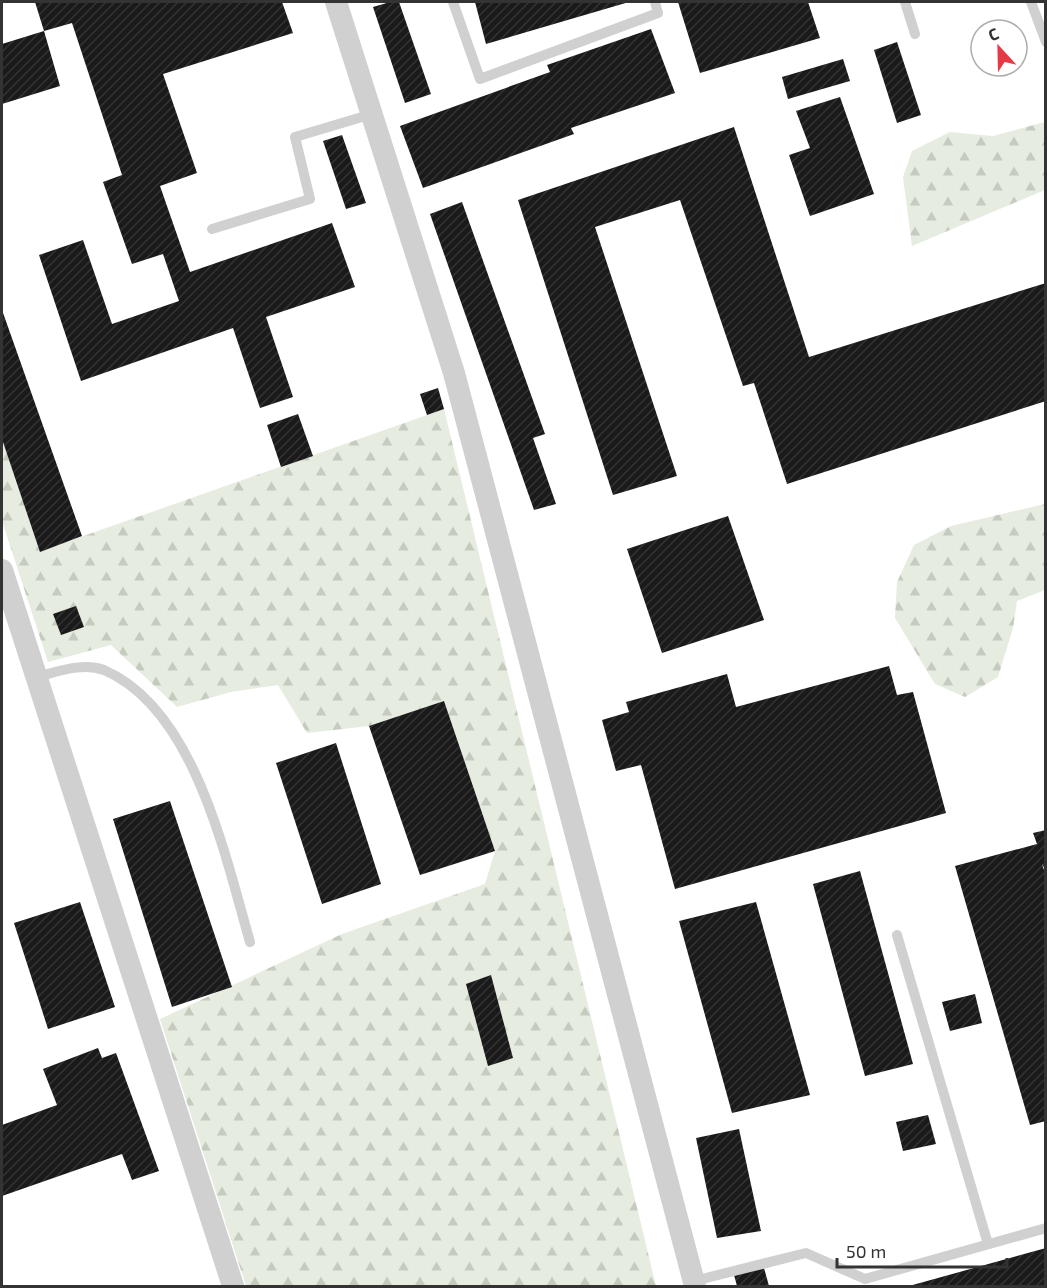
<svg xmlns="http://www.w3.org/2000/svg" width="1047" height="1288" font-family="'Exo 2',sans-serif">
<style>
.forest{fill:url(#forest-firs)}
.building{fill:url(#building-hatch)}
.lines{fill:none;stroke-linecap:round;stroke-linejoin:round}
.lane{stroke:#d0d0d0;stroke-width:10}
.street{stroke:#d0d0d0;stroke-width:22}
</style>
<defs>
<pattern id="forest-firs" width="22" height="20" patternUnits="userSpaceOnUse" patternTransform="scale(1.5)"><rect width="22" height="20" fill="#e6ecdf"/><path d="M5 1l3.5 6h-7zM16 11l3.5 6h-7z" fill="#c6cbc0"/></pattern>
<pattern id="building-hatch" width="6" height="6" patternUnits="userSpaceOnUse" patternTransform="scale(1.5)"><rect width="6" height="6" fill="#1a1a1a"/><path d="M-1 1l2-2M0 6l6-6M5 7l2-2" fill="none" stroke="#333"/></pattern>
</defs>
<rect width="100%" height="100%" fill="#fff"/>
<path class="forest" d="M1045 122V190L912 246 903 177 912 151 950 132 993 136Z
M444 409 656 1286H246L160 1019 342 934 485 884 495 851 444 701 369 726 307 733 278 685 231 692 177 707 111 645 48 662 2 521V439L41 551Z
M1045 504V590L1017 601 1013 628 998 677 965 697 935 684 895 618 897 582 914 545 951 526Z"/>
<path class="building" d="M35 2H282L293 33 163 74 197 173 160 186 190 272 332 223 355 287 266 317 293 397 260 408 233 328 81 381 39 255 83 240 112 324 179 301 163 254 132 264 103 182 122 175 72 23 44 31Z
M390 2H399L431 94 405 103 373 7Z
M475 2H629L486 44Z
M678 2H808L820 38 700 73Z
M651 29 675 93 571 128 574 134 423 188 400 126 550 72 547 65Z
M44 31 60 86 2 104V44Z
M897 42 921 115 897 123 874 50Z
M843 59 850 81 788 99 782 77Z
M840 97 874 194 810 216 789 155 810 148 796 111Z
M734 127 809 357 1046 283V401L787 484 754 383 743 386 680 200 595 227 677 476 613 495 518 200Z
M342 135 366 203 346 209 323 141Z
M462 202 545 434 533 438 556 504 534 510 430 214Z
M2 310 82 536 40 552 2 439Z
M438 388 444 409 427 415 420 394Z
M298 414 313 456 281 467 267 425Z
M728 516 764 620 662 653 627 549Z
M76 606 84 627 61 635 53 614Z
M889 666 897 695 913 692 946 813 675 889 641 765 616 771 602 720 629 712 626 702 727 674 736 707Z
M444 701 495 851 420 875 369 726Z
M336 743 381 884 322 904 276 763Z
M170 801 232 987 172 1007 113 819Z
M1046 830V871L1042 864 1046 876V1121L1030 1125 955 866 1037 844 1033 833Z
M860 871 913 1064 865 1076 813 884Z
M80 902 115 1007 48 1029 14 923Z
M756 902 810 1095 732 1113 679 921Z
M491 975 513 1058 488 1066 466 984Z
M975 994 982 1023 950 1031 942 1002Z
M98 1048 102 1058 116 1053 159 1171 132 1180 122 1154 2 1196V1125L57 1105 43 1069Z
M928 1115 936 1144 903 1151 896 1122Z
M739 1129 761 1231 717 1238 696 1138Z
M1046 1248V1286H909Z
M764 1268 769 1286H737L734 1275Z"/>
<g class="lines">
<path class="lane" d="M453 2 480 79 658 13 655 2
M905 2 915 34
M1031 2 1046 42
M212 229 310 199 295 137 372 114
M36 677C57 672 82 662 104 670 195 709 225 856 250 942
M897 935 988 1244
M694 1281 806 1253 865 1279 1046 1228"/>
<path class="street" d="M336 2 454 373 695 1286
M2 570 233 1286"/>
</g>
<rect width="1047" height="1288" fill="none" stroke="#333333" stroke-width="6"/>
<g transform="translate(999 48) rotate(338)"><circle r="28" fill="#ffffff" stroke="#adadad" stroke-width="1.5"/>
<path d="M0-4.5L10 22L0 15L-10 22Z" fill="#e63946"/>
<text y="-9" font-size="16" font-weight="bold" text-anchor="middle" fill="#333333">С</text>
</g>
<path d="M837 1258v9h170v-9" fill="none" stroke="#333333" stroke-width="3"/>
<text x="846" y="1258" font-size="18" fill="#333333" stroke="#ffffff" stroke-width="4.5" paint-order="stroke">50 m</text>
</svg>
